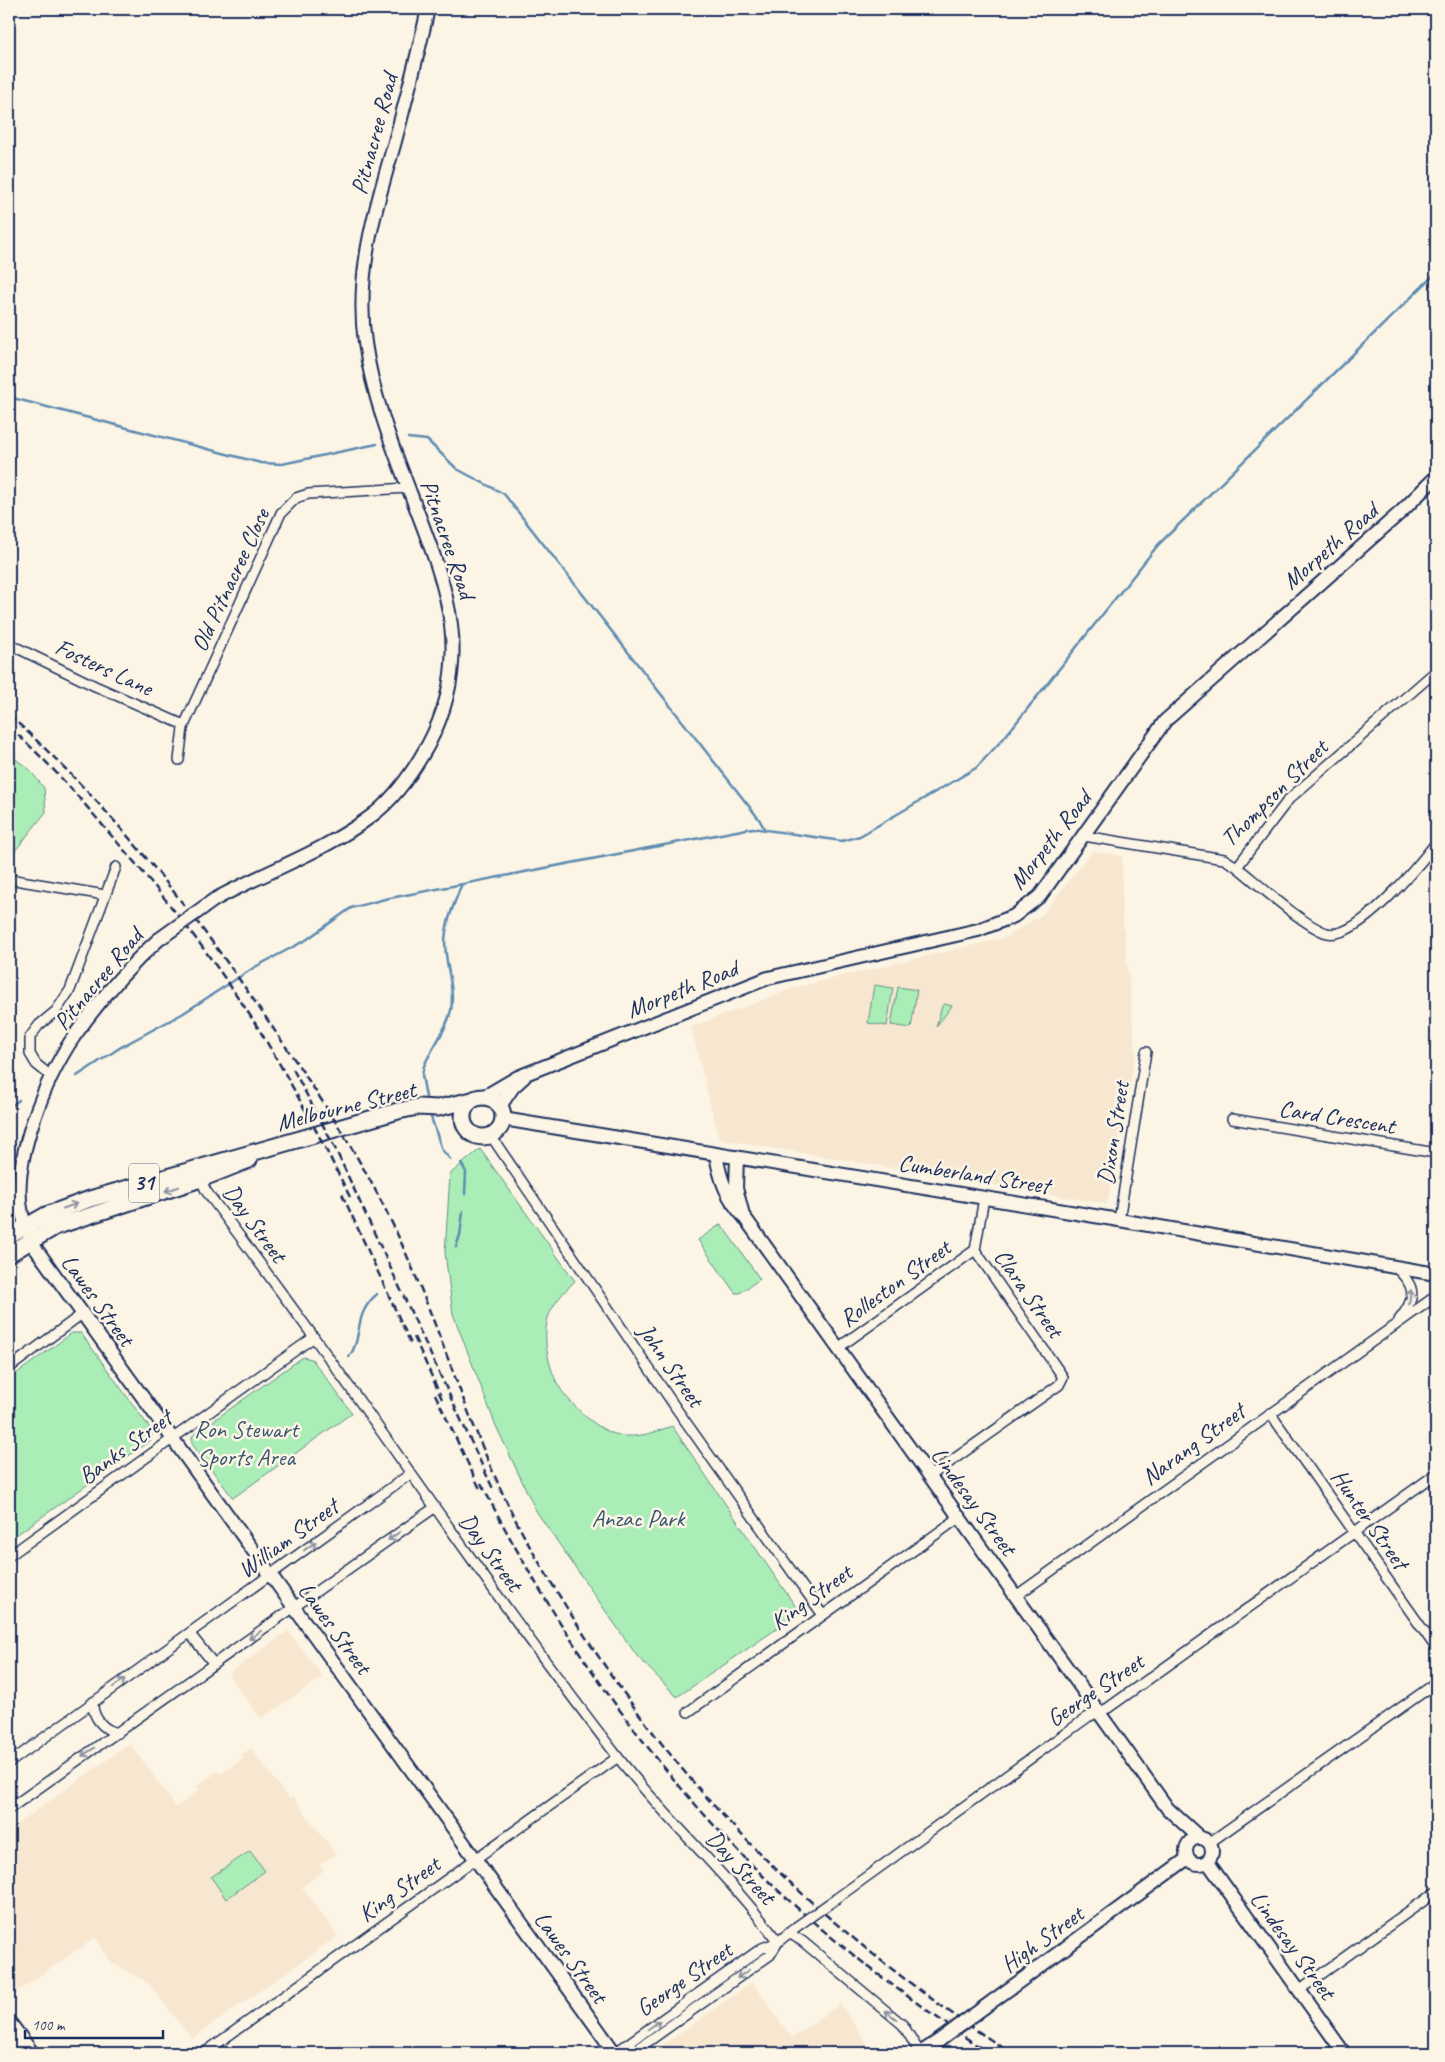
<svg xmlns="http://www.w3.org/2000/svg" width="1445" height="2062" font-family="Caveat,sans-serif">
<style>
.built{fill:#f8e7d0}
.green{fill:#aaedb7;stroke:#628e8a}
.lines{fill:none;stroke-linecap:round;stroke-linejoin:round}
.stream{stroke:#5d8bb1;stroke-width:2.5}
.street-casing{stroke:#1b2f5e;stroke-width:12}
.secondary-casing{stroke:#1b2f5e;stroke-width:16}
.primary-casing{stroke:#1b2f5e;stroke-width:19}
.highway-casing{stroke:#1b2f5e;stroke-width:20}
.street{stroke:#fcf5e5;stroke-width:9}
.secondary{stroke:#fcf5e5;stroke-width:12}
.primary{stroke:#fcf5e5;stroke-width:15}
.highway{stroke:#fcf5e5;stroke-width:16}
.rail{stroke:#1b2f5e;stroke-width:2.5;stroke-dasharray:8 4;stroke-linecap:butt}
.street-bridge-casing{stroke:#1b2f5e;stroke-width:12;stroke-linecap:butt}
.secondary-bridge-casing{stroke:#1b2f5e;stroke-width:16;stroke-linecap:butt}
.street-bridge{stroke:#fcf5e5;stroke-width:9}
.secondary-bridge{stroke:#fcf5e5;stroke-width:12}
.oneway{stroke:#8c92a2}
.labels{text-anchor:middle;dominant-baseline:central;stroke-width:5;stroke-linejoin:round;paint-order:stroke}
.shield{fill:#fcf5e5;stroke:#5e6a86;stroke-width:1}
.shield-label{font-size:22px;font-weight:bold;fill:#1b2f5e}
.street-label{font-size:24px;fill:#1b2f5e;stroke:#fcf5e5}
.park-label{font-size:24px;fill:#385570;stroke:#fcf5e5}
</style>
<rect width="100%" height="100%" fill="#fcf5e5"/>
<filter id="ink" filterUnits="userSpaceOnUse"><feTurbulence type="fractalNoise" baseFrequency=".02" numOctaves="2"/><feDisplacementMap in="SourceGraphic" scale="10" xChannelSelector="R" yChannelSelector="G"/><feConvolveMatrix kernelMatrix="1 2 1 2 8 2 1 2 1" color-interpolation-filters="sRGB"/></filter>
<g filter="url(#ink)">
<path class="built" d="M1092 851 1122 856V912L1136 1053 1107 1204 719 1139 691 1027 797 987 1006 937 1043 914Z
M288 1631 323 1677 261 1719 228 1674Z
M130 1743 176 1807 199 1790 197 1786 218 1771 220 1774 243 1759 241 1755 251 1748 289 1799 293 1797 336 1854 320 1865 324 1870 302 1887 338 1936 192 2039 148 1983 112 1963 95 1938 9 1997V1830Z
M752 1982 792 2038 840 2004 874 2053H652Z"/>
<path class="green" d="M9 754 29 769 44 788 46 812 15 851 9 833Z
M874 985 893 988 887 1026 868 1023Z
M898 987 917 990 911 1028 891 1025Z
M945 1004 952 1006 936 1027 942 1006Z
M480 1149 575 1281C564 1292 553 1303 548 1318 542 1339 549 1370 560 1388 572 1406 598 1431 619 1435 637 1439 655 1432 672 1426L800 1613 677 1697 637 1656 536 1511 496 1426 453 1314 445 1253 450 1174Z
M721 1224 760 1279 740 1293H735L698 1240Z
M72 1333H81L152 1431 151 1440 9 1540V1379Z
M303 1357 312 1359 352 1413 233 1498 192 1444V1436Z
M250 1851 265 1871 226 1899 211 1877Z"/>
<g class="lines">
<path class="stream" d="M9 397 261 463 282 464 377 444
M408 438 427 440 457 469 504 494 759 819 764 828
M77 1076 121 1047 182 1014 255 967 306 940 351 908 385 899 752 828 842 841 860 836 976 768 1004 738 1158 545 1436 273
M426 1097 422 1075 424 1066C432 1047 447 1030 451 1010 455 987 445 965 445 941 446 922 454 904 461 886
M9 1108 19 1100
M431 1117 442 1150 450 1159
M461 1163 466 1172 465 1194
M456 1247 460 1235 463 1211
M349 1357C364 1336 352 1316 377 1294"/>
<g class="street-casing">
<path id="street" d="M9 644 95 686 184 725
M179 760 183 728 281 513 296 498 308 494 408 488
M1084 836 1224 859 1237 867 1289 799 1436 671
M1237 867C1256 882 1305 927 1327 933 1357 941 1418 866 1436 843
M9 879 105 895
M52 1077 36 1064 30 1054V1037L39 1025 56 1011 70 990 116 867
M1232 1119 1436 1153
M491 1136 678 1411 822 1614
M200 1177 206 1191C242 1239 278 1288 313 1336 414 1476 511 1619 617 1756 667 1821 729 1875 778 1942
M1119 1220 1146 1052
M1396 1268C1417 1287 1416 1298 1399 1320
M838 1348 975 1250
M9 1368 82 1314
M1270 1413 1436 1648
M930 1476 1059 1385 1063 1377 975 1250 984 1198
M9 1556 314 1337
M1016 1596 1436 1296
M190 1634 214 1664
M93 1702C92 1717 103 1730 118 1733
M688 1712 960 1517
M9 1763 410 1474
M9 1809 434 1508
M1209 1843 1436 1683
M837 1898 1088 1717 1108 1708 1436 1474
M789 1933 802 1941 903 2025 920 2053
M1299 1990 1436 1892
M204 2053 618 1757
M615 2053 762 1948 778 1942
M632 2053 770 1955 778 1942 796 1927"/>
</g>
<g class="secondary-casing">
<path id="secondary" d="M214 900C266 871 322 853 370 817 395 799 413 772 428 745 478 651 442 577 408 487 390 441 372 392 365 343 355 275 375 209 394 145 406 100 418 54 428 9
M158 940C127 968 99 1001 75 1035 46 1077 10 1163 22 1214 25 1226 31 1238 36 1249L615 2053
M484 1097 518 1077 768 978 978 930 1014 916 1040 896 1165 721 1402 511 1436 477
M500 1106 513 1087 524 1077
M503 1119 1119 1220 1436 1274
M716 1154C720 1180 727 1198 745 1218L1168 1809 1200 1838
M737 1157 736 1188 742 1211
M1186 1851a13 13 0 1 1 26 0a13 13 0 1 1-26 0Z
M1207 1861 1344 2053
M975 2014 1188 1858
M920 2053 940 2040"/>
</g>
<g class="primary-casing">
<path id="primary" d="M463 1117a20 20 0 1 1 40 0a20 20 0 1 1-40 0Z
M9 1236 46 1215 90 1199 398 1111 418 1107 438 1108 472 1100
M9 1254 55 1227 201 1179 249 1160"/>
</g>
<g class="highway-casing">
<path id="highway" d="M9 2025 30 2053
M9 2048 12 2053"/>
</g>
<use href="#street" class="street"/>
<use href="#secondary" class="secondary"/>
<use href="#primary" class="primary"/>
<use href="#highway" class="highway"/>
<path class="rail" d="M9 715C113 808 199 918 277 1034 319 1095 360 1156 392 1223 444 1331 473 1448 533 1552 590 1649 656 1746 734 1827 816 1913 911 1989 1011 2053
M9 727C46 759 79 797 110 834 162 893 212 956 255 1023 290 1079 321 1139 351 1199
M293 1069 334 1146 494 1491
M342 1194 412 1346
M414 1337 442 1399
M435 1394 481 1491
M481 1483C553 1625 646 1761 760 1873 829 1941 908 1998 988 2053"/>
<g class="street-bridge-casing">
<path id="street-bridge" d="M796 1927 837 1898"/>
</g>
<g class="secondary-bridge-casing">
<path id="secondary-bridge" d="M158 940 214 900
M940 2040 975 2014"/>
</g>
<use href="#street-bridge" class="street-bridge"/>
<use href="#secondary-bridge" class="secondary-bridge"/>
</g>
<defs><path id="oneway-shaft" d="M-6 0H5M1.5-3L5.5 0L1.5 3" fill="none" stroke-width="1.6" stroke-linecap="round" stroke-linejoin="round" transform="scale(1.25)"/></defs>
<g class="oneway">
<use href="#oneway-shaft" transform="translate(172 1189) rotate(162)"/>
<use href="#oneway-shaft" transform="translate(70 1206) rotate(-19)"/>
<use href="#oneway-shaft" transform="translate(1410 1297) rotate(-83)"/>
<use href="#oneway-shaft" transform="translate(394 1536) rotate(144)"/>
<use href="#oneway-shaft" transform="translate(310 1546) rotate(-36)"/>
<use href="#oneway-shaft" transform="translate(255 1635) rotate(145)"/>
<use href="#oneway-shaft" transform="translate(119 1683) rotate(-35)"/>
<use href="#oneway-shaft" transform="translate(88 1752) rotate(147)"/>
<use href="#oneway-shaft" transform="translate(743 1974) rotate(145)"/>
<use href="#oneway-shaft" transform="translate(891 2015) rotate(-141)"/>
<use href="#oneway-shaft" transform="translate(654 2025) rotate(-35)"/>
</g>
</g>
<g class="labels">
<rect class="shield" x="129" y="1163.5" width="30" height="39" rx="4"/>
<g class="shield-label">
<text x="144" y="1183">31</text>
</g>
<g class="street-label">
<text transform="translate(374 134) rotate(-75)">Pitnacree Road</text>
<text transform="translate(448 539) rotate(71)">Pitnacree Road</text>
<text transform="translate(1330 546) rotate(-41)">Morpeth Road</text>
<text transform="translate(230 580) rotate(-65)">Old Pitnacree Close</text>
<text transform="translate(104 667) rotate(25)">Fosters Lane</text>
<text transform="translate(1274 793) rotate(-45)">Thompson Street</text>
<text transform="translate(1050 840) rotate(-52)">Morpeth Road</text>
<text transform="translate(98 979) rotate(-50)">Pitnacree Road</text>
<text transform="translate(682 989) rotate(-22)">Morpeth Road</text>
<text transform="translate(346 1106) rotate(-14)">Melbourne Street</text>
<text transform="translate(1337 1117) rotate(9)">Card Crescent</text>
<text transform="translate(1113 1133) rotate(-81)">Dixon Street</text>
<text transform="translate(974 1174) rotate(9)">Cumberland Street</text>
<text transform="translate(255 1223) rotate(54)">Day Street</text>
<text transform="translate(895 1283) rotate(-36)">Rolleston Street</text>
<text transform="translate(1029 1293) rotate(55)">Clara Street</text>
<text transform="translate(98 1300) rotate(54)">Lawes Street</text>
<text transform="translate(671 1365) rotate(55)">John Street</text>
<text transform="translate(1193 1444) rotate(-36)">Narang Street</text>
<text transform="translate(125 1447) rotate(-36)">Banks Street</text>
<text transform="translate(974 1501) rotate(54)">Lindesay Street</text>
<text transform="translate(1370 1519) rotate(55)">Hunter Street</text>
<text transform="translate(288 1538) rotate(-36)">William Street</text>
<text transform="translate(491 1552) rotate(54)">Day Street</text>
<text transform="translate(811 1597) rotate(-36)">King Street</text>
<text transform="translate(335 1628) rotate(54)">Lawes Street</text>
<text transform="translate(1095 1690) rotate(-34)">George Street</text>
<text transform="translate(741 1867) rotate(48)">Day Street</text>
<text transform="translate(399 1889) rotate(-36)">King Street</text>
<text transform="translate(1042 1939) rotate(-36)">High Street</text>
<text transform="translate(1293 1945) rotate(54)">Lindesay Street</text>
<text transform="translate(571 1957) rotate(54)">Lawes Street</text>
<text transform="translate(684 1979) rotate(-35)">George Street</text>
</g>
<g class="park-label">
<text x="246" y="1429">Ron Stewart<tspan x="246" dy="28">Sports Area</tspan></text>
<text x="638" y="1518">Anzac Park</text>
</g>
</g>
<rect width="1445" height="2062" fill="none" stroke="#fcf5e5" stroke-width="30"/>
<rect x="15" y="15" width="1415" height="2032" fill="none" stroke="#1b2f5e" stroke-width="2" filter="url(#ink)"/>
<path d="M25 2030v8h138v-8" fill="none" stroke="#1b2f5e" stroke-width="2.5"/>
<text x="32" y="2030" font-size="15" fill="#1b2f5e" stroke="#fcf5e5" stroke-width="4" paint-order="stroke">100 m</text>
</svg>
